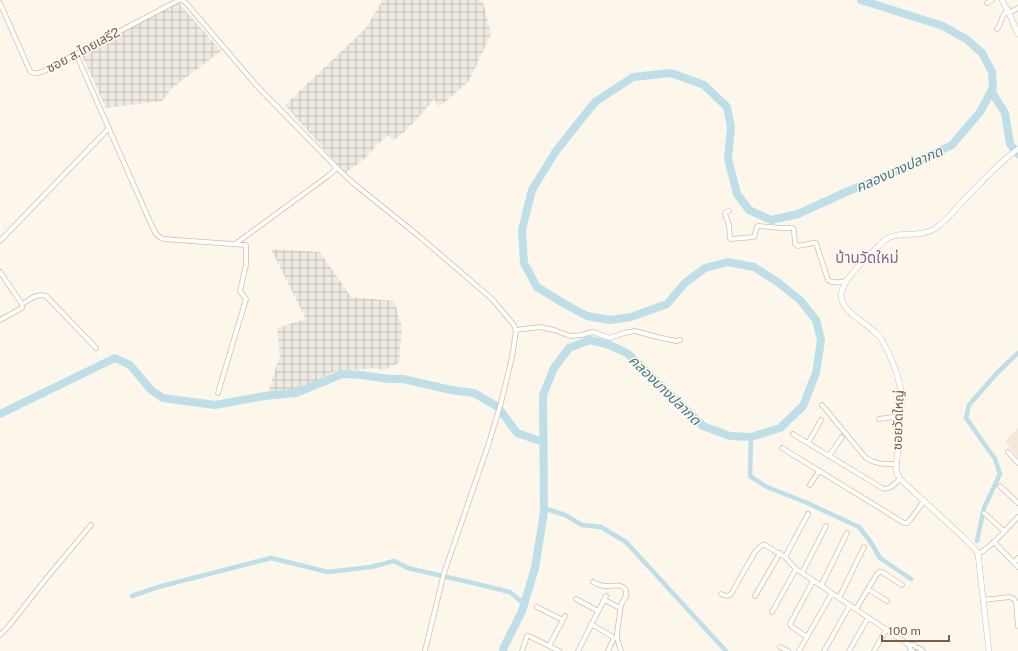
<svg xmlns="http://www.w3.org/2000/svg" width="1018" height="651" font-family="'Public Sans','Noto Sans Thai',sans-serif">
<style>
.residential{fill:#f4e9d9}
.industrial{fill:url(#industrial-grid)}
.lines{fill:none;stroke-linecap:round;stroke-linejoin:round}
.canal{stroke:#bedfe7;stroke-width:4.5}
.river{stroke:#bedfe7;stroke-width:8}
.minor-casing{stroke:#cfbfaf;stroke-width:5.5}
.tertiary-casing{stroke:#cfbfaf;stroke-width:6}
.minor{stroke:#fff;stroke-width:4}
.tertiary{stroke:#fff;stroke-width:5}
.labels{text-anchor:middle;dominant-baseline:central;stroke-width:3;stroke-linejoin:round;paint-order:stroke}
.street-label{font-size:13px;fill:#785e4d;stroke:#fffaf1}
.water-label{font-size:14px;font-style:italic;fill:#437783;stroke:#fffaf1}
.quarter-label{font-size:15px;fill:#866693;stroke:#fffaf1}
</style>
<defs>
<pattern id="industrial-grid" width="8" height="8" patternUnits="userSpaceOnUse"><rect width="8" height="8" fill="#eee9e3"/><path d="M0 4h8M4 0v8" fill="none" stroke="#c6c0ba"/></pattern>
</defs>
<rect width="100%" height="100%" fill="#fdf6eb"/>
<path class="residential" d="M1018 428V458L1005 441Z"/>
<path class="industrial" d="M383 0H478L483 2 491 34 469 81 439 107 434 99 416 120 403 133 394 140 387 135 362 161 345 173 285 105 365 29Z
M177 1 221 51 172 88 162 101 106 108 81 53Z
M271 249 320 252 351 297 394 301 402 327 399 363 383 370 375 368 332 372 306 388 267 396 280 355 277 328 306 319Z"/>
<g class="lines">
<path class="canal" d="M751 437 750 476 767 487 805 502 859 527 870 541 880 558 911 579
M544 508 565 515 582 525 601 527 626 542 726 651
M977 541 984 508 1000 474 995 459 966 418 969 405 997 373 1018 353
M132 596 158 587 271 558 328 572 371 567 394 561 408 568 477 584 510 592 524 604"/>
<path class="river" d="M991 91 1005 113 1010 144 1018 154
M0 414 115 358 130 365 151 390 163 398 215 405 264 396 296 393 342 374 361 375 389 379H403L451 390 474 393 498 407 517 433 543 442
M503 651 504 647 522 611 535 568 544 512 543 395 554 368 569 348 590 340 607 344 627 353 703 426 730 436 751 437 780 428 803 406 816 373 821 340 816 320 800 300 779 283 754 267 728 262 705 268 685 283 667 304 631 317 610 320 587 316 563 303 537 287 524 263 522 230 532 190 556 151 595 102 633 77 671 73 704 85 727 107 731 127 728 159 737 194 749 210 771 220 798 214 846 192 904 168 952 145 980 112 993 88 992 72 982 53 966 39 943 26 861 0"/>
<g class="minor-casing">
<path id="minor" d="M182 0 187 4 256 85 336 167 353 183 420 237 492 299 514 325 516 331 512 357 501 403 489 443 444 573 425 651
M0 3 30 71C34 75 39 73 44 71L179 0
M987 3 992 0
M1009 13 1018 8
M997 29C1002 23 1001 15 1008 10
M76 54 151 224 156 234 161 238 164 239 246 245V265L240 291 246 299 218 393
M729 211 726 212 725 214 729 225 730 238 731 239 754 237 757 227 758 226 782 228H793L794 231 795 244 798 246 814 243H816L828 280C833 284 840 282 846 281
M0 241 109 128
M235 244 328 176 336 169V167
M0 272 22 304V308L0 320
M22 304C29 300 37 293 46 296L96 348
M516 330 540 327 554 330 570 336 581 335 593 332 610 338 624 333 635 331 657 337 676 341 680 340
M822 405 866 458C877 465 885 464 897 464
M879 419 900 416
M793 434 882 488C889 491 894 484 900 479
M808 443 821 420
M782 448 904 523H907L910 520 924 501
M1008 452 1018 463
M829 456 842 437
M810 485 819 471
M1000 486 1018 503
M984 513 1004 531
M994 542 1018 567
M978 554C991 548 1007 528 1018 517
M785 557 808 514
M1014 563 1018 558
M802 573 826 526
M593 582C596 584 600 585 603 586 612 587 620 582 626 590V596L621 605 617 633V638L621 651
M821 586 847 533
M868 589 887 601
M721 594C725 596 727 597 731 594L755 552 762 545H765L785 557 796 569 802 573 909 645H914L916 647
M755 596 780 553
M839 598 864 547
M576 599 598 611
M605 600 618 607
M983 600 1010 597 1014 599 1016 602 1018 626
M537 607 563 620
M856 609 877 574 879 572H882L902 585
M772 612 796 569
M591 624 613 637V640L608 651
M0 635 8 627 45 580 91 525
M807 637 792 627 790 624 813 581
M909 645 910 649 913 651
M549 646 565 616
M780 647 788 651
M919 648 923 651
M522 651 527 636H529L559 651
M578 651 606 596
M799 651 832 593
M824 651 850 605
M849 651 868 618
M874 651 886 630"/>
</g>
<g class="tertiary-casing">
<path id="tertiary" d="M1002 0 1009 13 1018 34
M989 651 978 554 975 549 963 537 900 479 897 473 896 468C898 452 899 436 900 420 901 409 903 397 900 386 897 372 891 357 884 344 876 325 841 315 841 295 842 278 874 251 886 239 900 230 919 239 936 228 946 221 954 211 962 202 980 184 997 164 1018 149"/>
</g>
<use href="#minor" class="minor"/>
<use href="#tertiary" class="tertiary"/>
</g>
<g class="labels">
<g class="street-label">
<text transform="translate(83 50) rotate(-28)">ซอย ส.ไทยเสรี2</text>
<text transform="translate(898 420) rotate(-88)">ซอยวัดใหญ่</text>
</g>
<g class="water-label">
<text transform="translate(899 169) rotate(-24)">คลองบางปลากด</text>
<text transform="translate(665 390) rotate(44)">คลองบางปลากด</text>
</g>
<g class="quarter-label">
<text x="867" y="257">บ้านวัดใหม่</text>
</g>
</g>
<path d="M882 635v6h67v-6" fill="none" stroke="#785e4d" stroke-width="2"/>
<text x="888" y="635" font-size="12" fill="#785e4d" stroke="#fffaf1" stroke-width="3" paint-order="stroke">100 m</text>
</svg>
